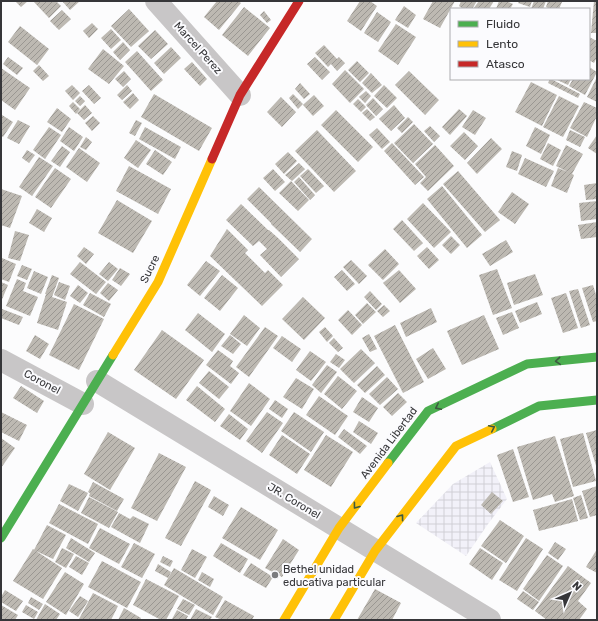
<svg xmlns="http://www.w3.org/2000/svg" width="598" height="621" font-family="Rubik,sans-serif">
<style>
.industrial{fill:url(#industrial-grid)}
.building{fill:url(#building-hatch)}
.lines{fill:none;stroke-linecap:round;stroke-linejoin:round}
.street{stroke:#c8c6c7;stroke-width:22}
.fast{stroke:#4caf50;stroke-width:9}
.slow{stroke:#ffc107;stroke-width:9}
.jam{stroke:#c62828;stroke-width:9}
.oneway{stroke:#3d5a40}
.poi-dot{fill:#7b7b7e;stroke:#fbfbfe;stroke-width:1.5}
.labels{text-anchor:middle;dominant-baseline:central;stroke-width:4;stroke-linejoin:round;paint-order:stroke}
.street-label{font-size:11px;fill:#363639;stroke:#fbfbfe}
.poi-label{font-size:11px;fill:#363639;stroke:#fbfbfe;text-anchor:start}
</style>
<defs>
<pattern id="industrial-grid" width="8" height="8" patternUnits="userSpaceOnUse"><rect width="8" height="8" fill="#f2f1f9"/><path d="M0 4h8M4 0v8" fill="none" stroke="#d0cfd6"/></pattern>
<pattern id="building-hatch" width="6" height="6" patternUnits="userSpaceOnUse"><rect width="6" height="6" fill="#bdb9b2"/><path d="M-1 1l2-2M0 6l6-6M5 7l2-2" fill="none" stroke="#9a9792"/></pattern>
</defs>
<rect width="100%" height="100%" fill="#fcfcfd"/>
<path class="industrial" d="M490 462 507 499 488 524 466 556 416 523 453 484Z"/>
<path class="building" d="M15 1H28L21 7Z
M33 1H56L61 6 49 18Z
M62 1H80L70 10Z
M217 1H238L241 3 219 30 204 17Z
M360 1H370L377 6 361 31 347 21Z
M433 1H455L440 28 423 19Z
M461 1H477L472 9H463L459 6Z
M479 1H494L489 9H473Z
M499 1H506L513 4 510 9H496Z
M519 1H532L530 7 518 3Z
M534 1H546L543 9H531Z
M548 1H561L562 2 559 9H550L546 7Z
M594 1H597V33H591Z
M404 6 416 15 408 28 395 20Z
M244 7 270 28 248 56 222 35Z
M129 9 149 31 131 47 111 26Z
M62 10 71 19 59 30 50 21Z
M264 11 271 20 267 23 260 15Z
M377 12 391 22 378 42 364 33Z
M92 23 98 29 89 38 83 31Z
M396 24 416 37 398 65 378 51Z
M20 26 49 49 37 65 8 42Z
M111 29 121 40 111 49 101 38Z
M155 30 168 44 151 59 138 46Z
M589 37 597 41V57L594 63 589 60Z
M123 42 130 50 120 60 113 52Z
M324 45 337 59 339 57 345 63 337 71 331 64 328 67 315 53Z
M171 47 181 58 164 74 154 63Z
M103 49 124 66 109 84 88 69Z
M137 51 163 80 151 91 125 62Z
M8 57 23 68 17 75 3 64Z
M315 57 330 72 322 80 307 64Z
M357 61 369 73 360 82 348 70Z
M192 62 207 79 200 86 184 69Z
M39 65 49 76 43 81 33 71Z
M589 67 597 72 585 95 569 86 573 79H589Z
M1 68 30 88 15 110 1 100Z
M345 70 364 89 350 103 332 84Z
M124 71 131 79 123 87 115 79Z
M409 71 439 100 425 115 395 85Z
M371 73 382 85 372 93 362 83Z
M597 77V102L587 97Z
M550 79H551L580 94 578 98 548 83Z
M555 79H571L568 85Z
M531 82 557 95 542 126 515 112Z
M300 83 310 94 304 99 295 89Z
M72 85 80 93 73 100 65 91Z
M89 85 101 98 94 104 82 91Z
M127 85 132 91 122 100 117 95Z
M384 85 397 98 387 108 374 96Z
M366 91 371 96 365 103 359 97Z
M133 93 139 100 130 109 123 102Z
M154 94 212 128 199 151 141 117Z
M293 94 303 104 298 109 289 98Z
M314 95 324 106 313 116 303 105Z
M80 96 85 101 80 106 75 101Z
M559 96 579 106 563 137 543 127Z
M281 97 296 112 282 127 267 112Z
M373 98 383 109 376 116 366 105Z
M358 99 366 107 361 112 353 104Z
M73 102 80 109 76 114 69 106Z
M584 102 597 108V116L587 137 570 128Z
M85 105 92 113 84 120 77 113Z
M394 105 405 118 391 131 379 119Z
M57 108 71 119 62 132 47 122Z
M367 109 375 117 370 121 362 113Z
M459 109 467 116 450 135 442 127Z
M336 110 373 147 358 162 321 125Z
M473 110 486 118 475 135 462 127Z
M2 115 13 122 3 137 1 136Z
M93 116 100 123 92 131 85 123Z
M408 117 413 122 402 133 397 128Z
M18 120 30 126 19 144 7 138Z
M136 120 142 123 135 136 129 133Z
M414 124 433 144 413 163 394 143Z
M430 126 440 136 434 142 424 131Z
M49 127 61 135 45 159 33 150Z
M69 127 83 137 74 151 60 141Z
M145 127 181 147 175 159 139 139Z
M535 127 550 135 541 154 526 146Z
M377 128 390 142 382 149 369 135Z
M317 130 356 171 334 192 295 151Z
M570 130 585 137 580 147 566 140Z
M464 132 478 146 465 160 450 146Z
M597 135V154L588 148Z
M86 137 92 142 86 150 80 147Z
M491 138 502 149 477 174 467 163Z
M136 140 151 150 138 168 124 158Z
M392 143 424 177 415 185 384 151Z
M548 143 561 150 553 166 540 159Z
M435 145 454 166 428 191 420 183 426 177 415 164Z
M566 145 583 154 572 174 574 175 567 193 551 186 558 168 568 172 556 166Z
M62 146 70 152 60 167 51 161Z
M79 148 100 163 87 182 66 167Z
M27 150 35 155 29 163 22 158Z
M155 150 172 162 163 175 146 164Z
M512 151 522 155 517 171 506 167Z
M288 152 297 161 284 174 275 164Z
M39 157 53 166 32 196 19 187Z
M525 158 554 171 546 187 518 174Z
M299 163 305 169 292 181 285 175Z
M129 166 171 189 158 214 116 191Z
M55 168 71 179 51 208 35 197Z
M273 169 285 182 275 191 263 178Z
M308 169 324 186 316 193 300 176Z
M458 171 500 220 485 232 443 184Z
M299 177 315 195 310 200 294 182Z
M291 181 309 200 298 211 279 193Z
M597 183V199L586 200 584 185Z
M442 186 482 235 467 248 427 199Z
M259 187 312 239 300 252 271 224V223L247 199Z
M1 189 22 196 10 228 1 225Z
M512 192 529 204 515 224 498 212Z
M117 200 152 221 133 253 98 233Z
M597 201V219L581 221 579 203Z
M423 203 451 232 434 248 407 219Z
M241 204 268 230H269L278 238 299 259 281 277 260 255 267 249 259 241 253 246 226 220Z
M37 209 52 218 44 232 29 223Z
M402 220 423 243 414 251 393 229Z
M597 222V237L581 239 578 225Z
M227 229 248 250 245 253 265 273 268 270 283 285 262 306 210 256Z
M15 231 29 235 20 261 8 258Z
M451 236 460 245 451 254 442 245Z
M506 240 513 252 490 266 482 254Z
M84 247 94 254 86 264 77 256Z
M427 247 439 260 429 269 417 256Z
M385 249 399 264 383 280 368 265Z
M2 258 16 264 9 282 1 279Z
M351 260 367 276 359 284 343 267Z
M206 261 220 271 200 296 187 285Z
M80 262 106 282 96 294 70 274Z
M109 262 118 269 108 281 99 274Z
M22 265 32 269 27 280 17 276Z
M120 268 130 274 121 286 112 280Z
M497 269 512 308 493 315 479 275Z
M342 270 355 284 347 291 334 277Z
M399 270 416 289 400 303 383 283Z
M34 271 48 277 41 294 27 288Z
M535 274 543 295 514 305 507 283Z
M52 275 59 278 52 297 67 302 58 330 37 323 46 294H45Z
M222 275 238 288 220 311 204 298Z
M17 279 26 283 23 291 38 297 30 316 6 306Z
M1 282 8 285 1 302Z
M59 282 70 286 65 300 54 295Z
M108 283 118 290 109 301 100 293Z
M78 285 88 293 80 303 70 296Z
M593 285 597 298V321L593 322 582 288Z
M578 289 590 325 581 328 569 291Z
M370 291 382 304 376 310 364 297Z
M90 293 111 304 104 317 83 305Z
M566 293 578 328 563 333 551 298Z
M303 297 325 318 304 340 282 319Z
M537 302 542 314 520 323 515 311Z
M367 303 376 312 363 324 355 315Z
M74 304 104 319 79 370 49 355Z
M384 305 390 311 383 317 377 311Z
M431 308 437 322 406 337 400 323Z
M2 309 23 317 19 325 1 318V313Z
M348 310 362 325 352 335 338 320Z
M512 312 519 328 503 335 496 318Z
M198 313 225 334 212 352 185 330Z
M244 315 260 328 247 346 230 334Z
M484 315 499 349 462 365 447 331Z
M395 325 424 382 403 393 374 336Z
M265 327 278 336 249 377 236 367Z
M325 327 333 336 327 342 319 332Z
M162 330 204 360 176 399 134 370Z
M369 334 377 349 370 352 362 338Z
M35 335 49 344 40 359 26 351Z
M230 335 241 344 233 354 221 346Z
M282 336 301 349 292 362 273 348Z
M334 338 343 348 338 352 329 343Z
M433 348 446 369 428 379 416 359Z
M361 349 375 363 354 383 340 369Z
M218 350 233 361 230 366 239 373 231 384 206 365Z
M310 351 326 362 311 381 296 370Z
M336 354 345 360 339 368 330 362Z
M327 365 337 372 321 393 312 385Z
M377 366 385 375 365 393 357 385Z
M209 371 229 387 219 399 199 383Z
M338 376 357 391 342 409 324 394Z
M387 377 398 389 380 405 369 394Z
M296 378 314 389 302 409 283 397Z
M249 383 270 399 251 426 230 411Z
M21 386 44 401 37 413 13 398Z
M197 386 225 409 215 422 186 400Z
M398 393 407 402 392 416 383 407Z
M319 396 348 416 335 435 306 415Z
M362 397 378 408 369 422 353 412Z
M275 400 288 409 282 418 269 409Z
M1 412 27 425 19 441 1 432Z
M267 412 283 423 262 453 246 441Z
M294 412 324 432 311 452 281 431Z
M229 414 248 429 240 440 220 426Z
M359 421 378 433 371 444 353 432Z
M344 429 367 446 360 454 338 437Z
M597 430V469L586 433Z
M108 432 135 448 110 490 84 474Z
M583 433 596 481 573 487 560 439Z
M282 435 310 454 297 474 269 455Z
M326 435 353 452 331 487 304 470Z
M555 436 574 496 555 502 552 494 533 500 517 447Z
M1 438 15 448 1 468Z
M513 449 529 497 513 502 497 455Z
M159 453 186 467 157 521 131 508Z
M195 481 211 490 181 546 165 538Z
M93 482 124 499 117 511 89 496 90 493 88 492Z
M69 484 88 493 78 511 60 501Z
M597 486V515L590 517 582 491Z
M492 492 503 501 491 514 481 505Z
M581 495 588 518 580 520 573 498Z
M214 496 229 505 223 516 208 507Z
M89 497 118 512 109 528 81 513Z
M572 499 578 521 539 531 533 510Z
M59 504 98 524 88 544 49 523Z
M241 507 278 530 260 560 222 538Z
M119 513 130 519 133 516 149 524 140 543 111 527Z
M500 520 524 536 506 563 481 546Z
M47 525 66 535 53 559 34 550Z
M100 528 130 544 119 564 89 548Z
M71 538 95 553 89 562 66 548Z
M526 538 543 549 517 591 499 580Z
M283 539 299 550 282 577 265 568Z
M555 542 566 549 558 560 548 553Z
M134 543 155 554 142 578 121 567Z
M221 543 248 559 240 573 213 556Z
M62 548 74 554 66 568 55 562Z
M480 548 503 563 492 580 469 564Z
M33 549 62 568 43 599 13 581Z
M192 549 207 557 195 578 181 570Z
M597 549V573L586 567Z
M547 555 563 566 539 601 523 589Z
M76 556 89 563 82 575 69 567Z
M163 556 173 561 170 567 160 562Z
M102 561 141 582 127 608 88 587Z
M251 563 273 577 266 588 243 575Z
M158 564 171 572 168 578 155 571Z
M568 566 591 583 578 601 587 609 579 620H547L535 611Z
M174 568 223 597 213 615 164 585Z
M65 572 84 584 66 615 46 602Z
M202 572 214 579 210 587 198 580Z
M146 579 179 596 166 620H161L133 605Z
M375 589 401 603 392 620H357Z
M5 590 23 601 16 611 1 602V597Z
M523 591 539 602 533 610 517 599Z
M93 593 118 606 111 620H82L79 619Z
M80 596 88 601 78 617 69 611Z
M31 597 43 604 39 610 28 603Z
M183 599 195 605 189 615 177 609Z
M225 600 254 616 252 620H222L215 617Z
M45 604 60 614 56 620H36Z
M1 605 18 615 15 620H1Z
M26 605 38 612 34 619 22 612Z
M124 608 141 618 140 620H118Z
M196 609 212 617 210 620H190Z
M177 610 188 616 186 620H173L172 619Z"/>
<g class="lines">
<path class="street" d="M156 1 240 95
M1 360 83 404
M97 381 490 620"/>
<path class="fast" d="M492 429 539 406 597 400
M388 463 428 411 527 364 597 357
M1 538 113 355"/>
<path class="slow" d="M113 355 158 282 212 159
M284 620 339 528 388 463
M334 620 375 551 456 446 492 429"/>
<path class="jam" d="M212 159 240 95 299 1"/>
</g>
<defs><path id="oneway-chevron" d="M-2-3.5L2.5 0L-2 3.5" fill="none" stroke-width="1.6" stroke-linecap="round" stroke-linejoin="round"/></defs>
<g class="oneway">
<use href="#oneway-chevron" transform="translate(558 361) rotate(175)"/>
<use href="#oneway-chevron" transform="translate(438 407) rotate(154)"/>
<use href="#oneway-chevron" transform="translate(492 428) rotate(-26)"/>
<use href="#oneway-chevron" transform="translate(356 506) rotate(127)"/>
<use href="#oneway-chevron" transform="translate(401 517) rotate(-53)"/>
</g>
<circle class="poi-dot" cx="275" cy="575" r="4"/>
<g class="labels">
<g class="street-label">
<text transform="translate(198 48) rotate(48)">Marcel Perez</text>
<text transform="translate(150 269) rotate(-64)">Sucre</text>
<text transform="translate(42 382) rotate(28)">Coronel</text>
<text transform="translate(389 443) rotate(-53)">Avenida Libertad</text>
<text transform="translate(294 501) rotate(31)">JR. Coronel</text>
</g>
<g class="poi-label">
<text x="283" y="569">Bethel unidad<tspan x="283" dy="13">educativa particular</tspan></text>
</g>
</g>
<rect width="598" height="621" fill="none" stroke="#363639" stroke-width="4"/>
<rect x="450" y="8" width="140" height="72" fill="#fbfbfe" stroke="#acacaf"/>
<rect x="458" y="21" width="20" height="6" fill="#4caf50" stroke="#acacaf"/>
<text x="486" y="28" font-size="12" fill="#363639">Fluido</text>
<rect x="458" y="41" width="20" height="6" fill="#ffc107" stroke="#acacaf"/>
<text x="486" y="48" font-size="12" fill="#363639">Lento</text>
<rect x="458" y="61" width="20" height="6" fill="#c62828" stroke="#acacaf"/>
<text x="486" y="68" font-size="12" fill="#363639">Atasco</text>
<g transform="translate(570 593) rotate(45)" stroke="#fbfbfe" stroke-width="3" paint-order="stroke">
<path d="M0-3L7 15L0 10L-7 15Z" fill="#363639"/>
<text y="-6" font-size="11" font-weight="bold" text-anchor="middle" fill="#363639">N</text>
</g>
</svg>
